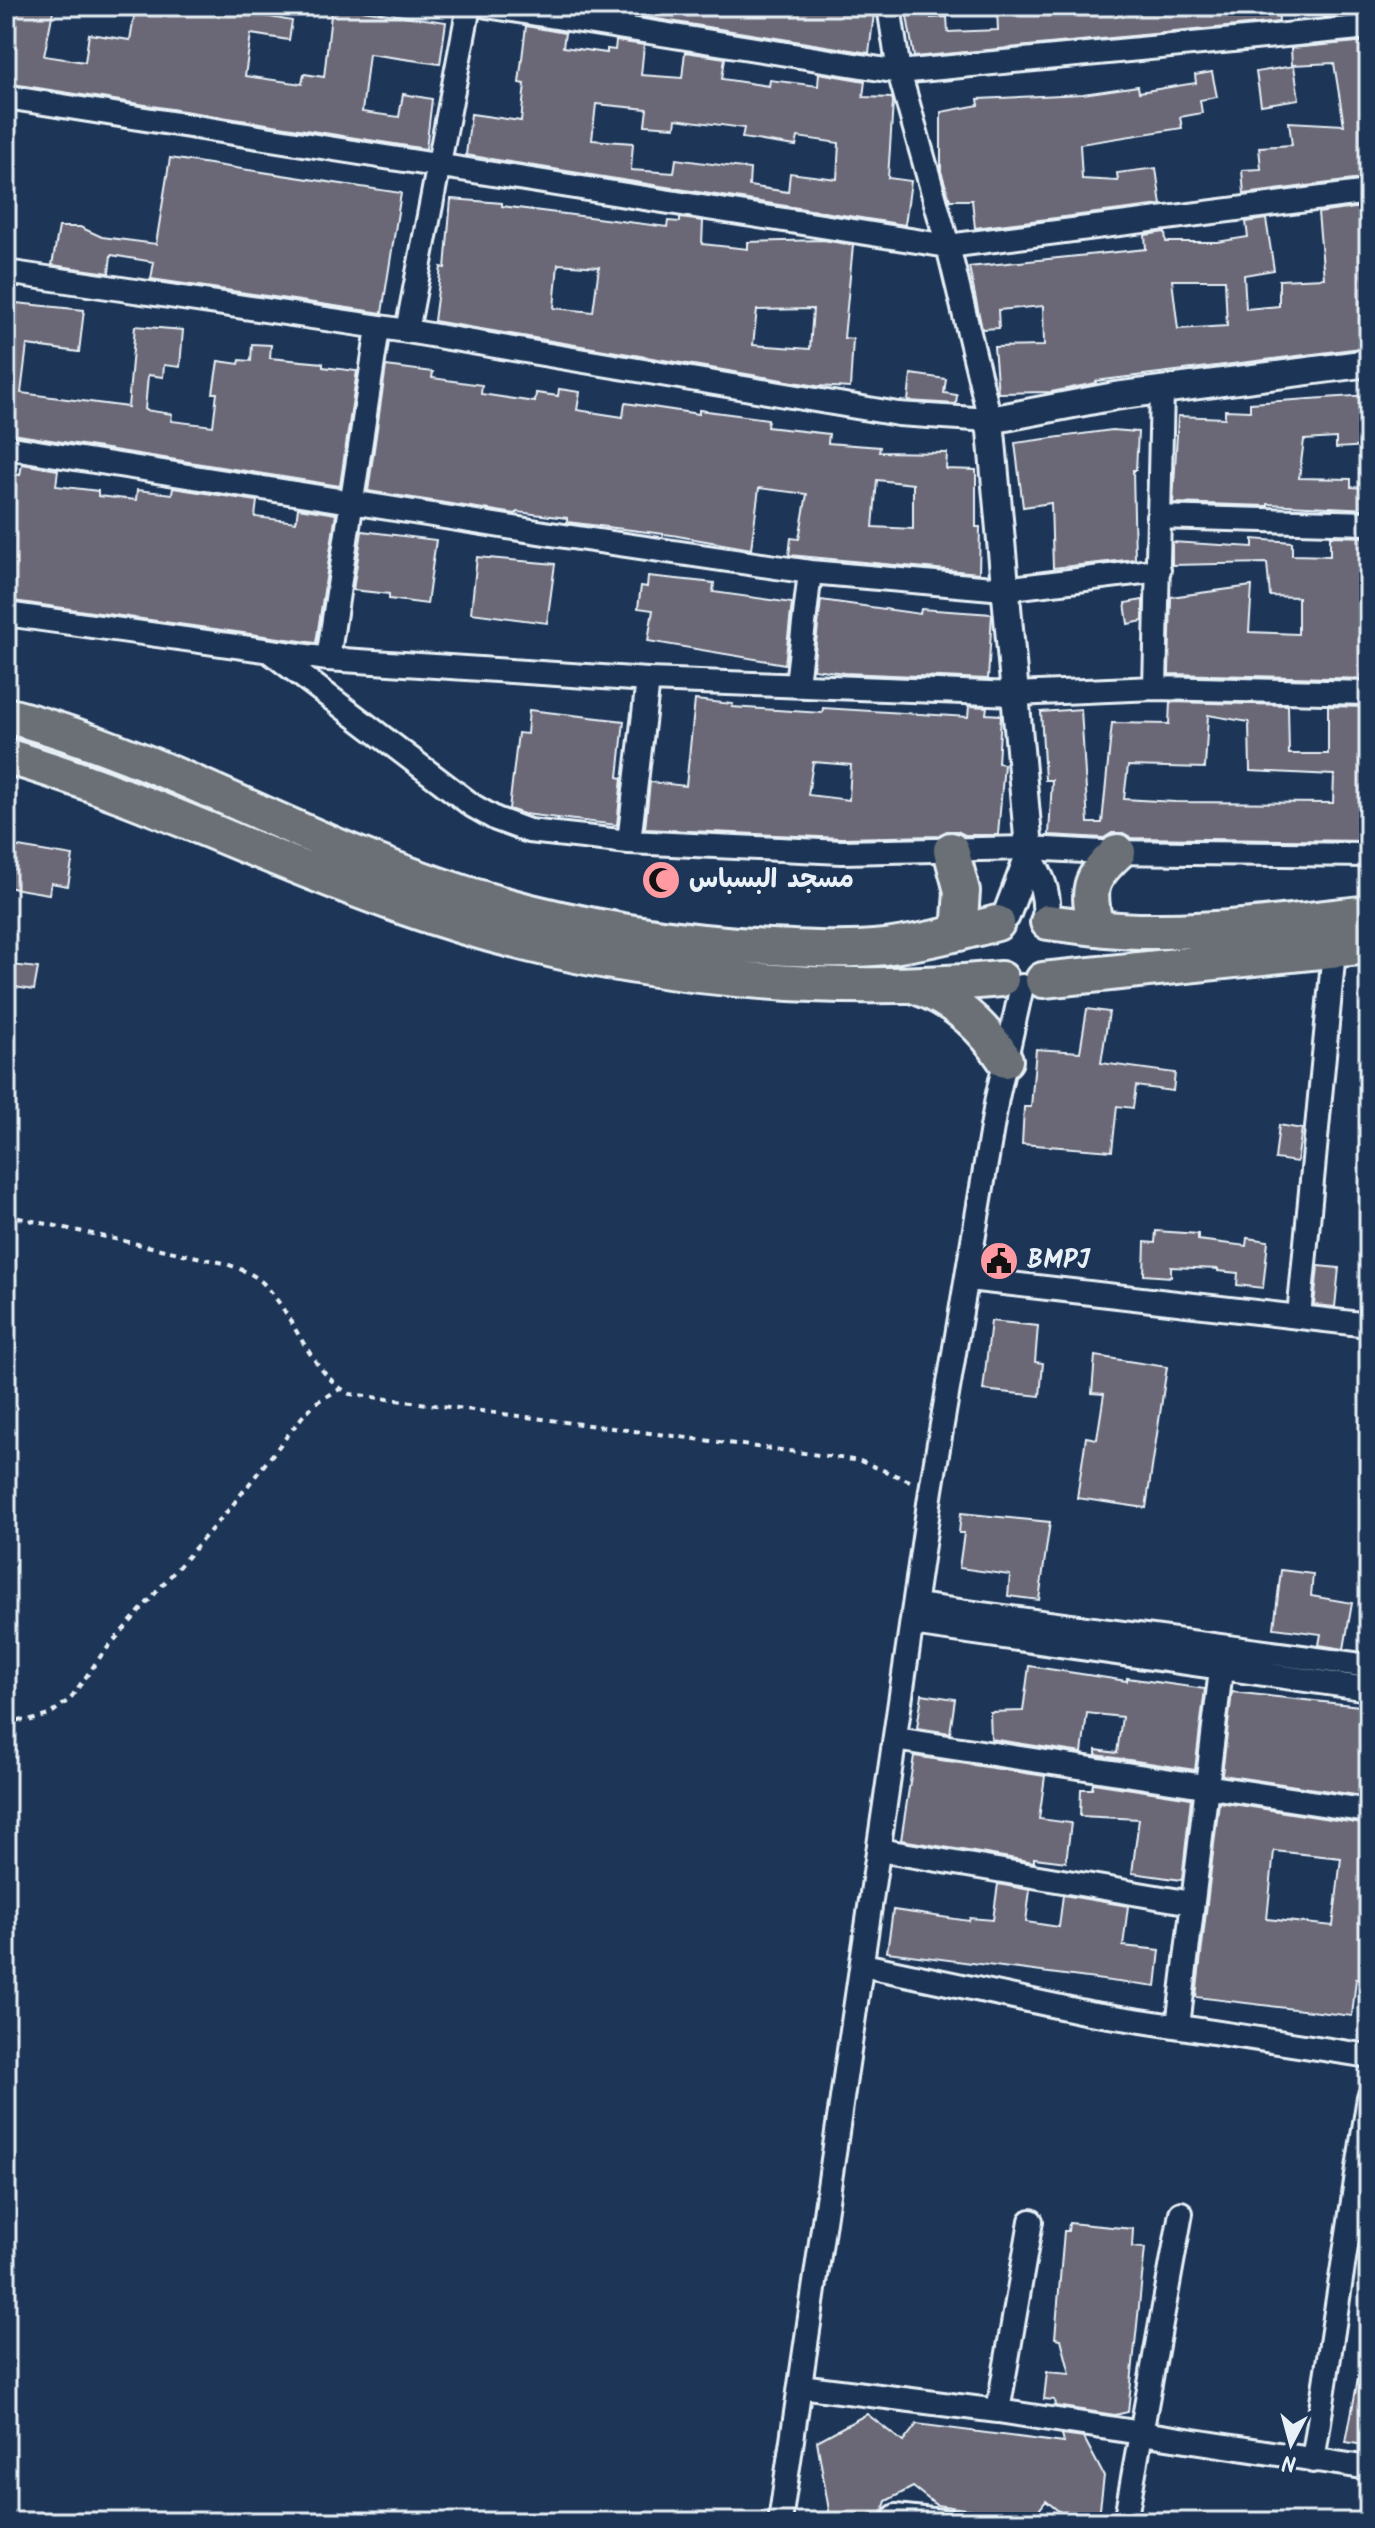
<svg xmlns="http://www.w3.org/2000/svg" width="1375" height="2528" font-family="Kalam,'Playpen Sans Arabic',sans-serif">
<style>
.building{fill:#6b6776;stroke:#e8f1f8;stroke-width:2;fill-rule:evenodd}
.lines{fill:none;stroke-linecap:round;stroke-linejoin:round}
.minor-casing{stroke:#e8f1f8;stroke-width:28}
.tertiary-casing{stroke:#e8f1f8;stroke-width:32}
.primary-casing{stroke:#e8f1f8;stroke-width:40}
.path{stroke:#e8f1f8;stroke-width:4;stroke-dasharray:6 6;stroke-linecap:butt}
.minor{stroke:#1d3557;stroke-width:22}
.tertiary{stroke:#1d3557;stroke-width:26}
.primary{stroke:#6b6f75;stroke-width:34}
.labels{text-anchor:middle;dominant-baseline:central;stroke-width:7;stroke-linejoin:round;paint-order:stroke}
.poi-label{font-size:26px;font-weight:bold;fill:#e8f1f8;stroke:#1d3557;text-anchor:start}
</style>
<rect width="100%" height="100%" fill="#1d3557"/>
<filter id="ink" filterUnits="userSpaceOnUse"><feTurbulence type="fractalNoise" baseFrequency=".0125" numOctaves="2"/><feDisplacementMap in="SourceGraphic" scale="16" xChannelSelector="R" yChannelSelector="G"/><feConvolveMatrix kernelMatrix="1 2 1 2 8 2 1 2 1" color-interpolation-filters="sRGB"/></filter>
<g filter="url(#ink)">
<path class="building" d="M6 6H54L44 56 85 62 89 34 130 40 136 6H255L254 14 292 21 289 40 251 34 245 76 302 84 304 74 324 77 332 6H354V9L446 22 440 64 369 54 362 112 399 117 403 94 432 99 426 149 6 83Z
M621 6H875L869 53 620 13Z
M913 6H931V18L947 17 948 32 998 30 997 10 1033 9V6H1077V12L1115 9V6H1278L1279 22 914 57 906 10Z
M1322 6H1369V13L1323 17Z
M526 26 565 33 563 47 607 53V49L615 50 616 41 644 45 641 75 682 78 685 52 725 58 722 79 769 86 770 80 818 86 819 73 865 81 863 97 892 98 893 102 888 178 911 181 905 225 466 155 471 114 521 121 525 84 519 83ZM596 104 647 109 645 125 675 127 676 119 744 128 742 138 796 146 798 137 839 143 837 179 790 173 788 192 749 186 750 169 676 159 674 173 631 170 633 143 592 140Z
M1369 41V178L1244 194 1242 170 1261 169 1259 147 1292 145 1289 122 1344 125 1334 63 1292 65 1291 48Z
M1294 66 1299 99 1261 105 1256 72Z
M1212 72 1217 97 1200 100 1202 113 1180 117 1182 128 1080 144 1082 179 1118 181 1117 173 1156 168 1161 205 975 228 972 200H950L941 171V112L979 105 978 99 1083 94 1138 86 1139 92 1196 83 1195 75Z
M170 158 401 193 382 313 151 279 154 262 111 255 109 273 52 265 59 227H80L102 237 156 244Z
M451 199 502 203V206L667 227 668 221 680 222V218L703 221 702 244 748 249V242L823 240 853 245 844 338 853 339 850 388 817 386 434 321 441 267 445 268ZM558 264 599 267 593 312 554 308ZM813 309 810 349 753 345 757 310Z
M1369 206V347L1096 381V383L1051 392 998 393 994 347 1044 346 1043 306 998 310 999 328 982 329 969 267 1146 249 1145 235 1165 232 1166 242H1217L1248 237 1246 222 1266 219 1274 270 1244 275 1246 309 1279 306V280L1324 278 1318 213ZM1172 280H1225L1227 326 1178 329Z
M6 302 84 310 79 352 27 345 21 393 128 407 135 326 183 330 180 367 164 365 163 377 148 375 145 410 172 414 171 421 213 426 217 393H213L218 361 239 364 240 360 251 361 252 344 271 345 270 358 323 363V367L357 371 340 486 6 433Z
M386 366 433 372 432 378 482 385 481 394 535 402 536 393 558 396 559 389 580 392 577 410 623 417 625 403 699 414V410L768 419 767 427 829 434 828 443 880 447 879 452 947 453 946 469 976 470V527H980L979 573 789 555 791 538 799 539 807 494 759 488 751 549 672 535 567 522V518L517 512 516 514 368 491ZM877 480 913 484V529L873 527Z
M911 374 946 379 944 393 957 395 956 404 908 401Z
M1369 395V446L1336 448V438L1304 440 1299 478 1351 479V487L1369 488V509L1268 504V506L1173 503 1178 416 1225 418V410L1250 411V403Z
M1112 430 1138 432 1136 470H1133L1135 559 1053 568 1051 503 1023 507 1015 443Z
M22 464 58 470 56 486 98 491V496L136 500 137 490 172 494 173 488 257 501 255 517 296 522 298 508 336 514 316 643 6 600V473L20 475Z
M362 531 436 540 427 604 389 599V594L353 590Z
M1330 536 1369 537V679L1169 674 1171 597 1252 586 1249 632 1298 634V597L1270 596 1267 563 1172 565V542L1253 547V539L1292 542V555L1330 556Z
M477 557 555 564 547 623 471 613Z
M648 576 714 583 713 592 792 603 785 664 648 641 653 610 638 608 641 586 647 587Z
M821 600 920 614 921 609 992 614 988 679 844 673 813 669Z
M1143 600V621L1128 624 1125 603Z
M695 700 733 704 732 707 822 713 823 708 968 717 969 706 987 707 986 714 1001 715 998 763 1004 764 998 835H965L957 831H947L937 836 842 838 645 829 650 782 686 786ZM813 762 851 765 849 800 808 795Z
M1170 702 1288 705 1289 754H1328V706L1367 707 1369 841 1132 838 1123 833H1112L1104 838 1049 835 1052 780H1045L1041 712 1081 709 1088 823H1102L1112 723 1169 724ZM1208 715 1249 722 1250 771 1334 775 1333 803 1175 802 1124 799 1128 766 1205 768Z
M529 710 624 721 618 777 622 778 617 825 524 814 509 809 518 733 527 734Z
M6 845 73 856 68 886 51 883 49 894 6 887Z
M12 965 38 968 34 990 8 986Z
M1087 1009 1109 1012 1101 1063 1175 1073 1173 1091 1136 1086 1133 1108 1117 1106 1112 1151 1022 1144 1024 1107H1031L1036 1049 1080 1052Z
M1279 1125 1302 1129 1297 1162 1275 1159Z
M1156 1231 1198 1234V1240L1246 1246 1247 1238 1268 1241 1263 1288 1237 1285 1238 1273 1218 1271V1269L1171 1267V1277L1144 1275 1145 1242 1155 1243Z
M1318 1266 1339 1268 1335 1307 1314 1305Z
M991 1321 1038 1326 1035 1362 1043 1363 1040 1396 983 1390Z
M1095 1356 1167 1367 1146 1508 1077 1498 1086 1437 1097 1439 1104 1394 1092 1393Z
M961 1513 1050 1522 1039 1600 1008 1596 1010 1575 959 1568 964 1533H959Z
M1281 1570 1313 1574 1311 1596 1352 1603 1344 1649 1319 1645 1321 1634 1274 1628Z
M1029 1666 1127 1681V1678L1205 1689 1195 1770 1096 1755V1750L1117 1753 1122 1717 1087 1713 1082 1753 991 1739 990 1712 1023 1711Z
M1232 1692 1369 1707V1797L1222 1775Z
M922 1694 955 1699 950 1733 917 1728Z
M914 1756 1045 1776 1039 1819 1071 1823 1066 1862 1034 1858V1862L901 1840Z
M1093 1783 1191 1798 1182 1880 1132 1873 1139 1819 1080 1816 1081 1789H1092Z
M1219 1802 1369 1825V1964L1367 1981 1356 1979 1352 2016 1196 1997ZM1274 1851 1341 1858 1333 1926 1267 1919Z
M998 1884 1030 1890 1026 1922 1059 1927 1063 1895 1128 1906 1123 1946 1160 1950 1156 1987 887 1952 893 1910 969 1921 970 1918 993 1920Z
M1069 2223 1133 2229 1132 2247 1145 2248 1128 2412 1115 2415 1055 2406 1054 2400 1044 2399 1047 2372 1070 2374 1061 2339 1055 2338 1064 2231H1068Z
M1360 2368 1369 2369V2446L1346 2442Z
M867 2414 903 2442 917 2424 1064 2443 1062 2435 1084 2438 1104 2476 1100 2508 1089 2522H1080L1071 2521 1046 2501 1033 2518 936 2505 913 2487 886 2501 882 2514 883 2522H831L817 2441Z"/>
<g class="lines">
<g class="minor-casing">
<path id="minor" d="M487 6 899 72 1369 27
M6 97 948 246 1369 192
M6 272 407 331 898 414 990 420 948 246 899 72 889 6
M407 331 469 6
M6 447 551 534 810 572 1004 589 1159 570
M1158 517 1369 523
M6 614 328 659 648 680 1015 694 1155 688 1369 693
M269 651 473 806 496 819 529 831 629 842 842 852 1029 848 1102 852 1369 855
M328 659 378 328
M797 684 810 572
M1155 688 1162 390
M629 842 648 680
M968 1279 1369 1325
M1299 1316 1334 951
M915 1605 1369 1666
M912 1624 1369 1689
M895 1739 1369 1811
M879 1850 1192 1903
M863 1965 1089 2013 1369 2056
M1178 2026 1221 1670
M800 2386 998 2411 1369 2468
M998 2411 1031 2221
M1313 2461 1369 2097
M896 2516 951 2522
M780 2522 931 1490 997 1098 1022 986
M1125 2522 1181 2213"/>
</g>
<g class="tertiary-casing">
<path id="tertiary" d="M1028 858C1043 878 1048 896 1046 921
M1006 916 1028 858 1029 848 990 420 1115 396 1369 363"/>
</g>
<g class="primary-casing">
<path id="primary" d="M6 715C149 752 278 828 416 877 529 918 651 941 770 947 809 949 847 951 885 947 923 942 960 933 997 923
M6 756C141 795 268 860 401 906 589 973 803 998 1001 979
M951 850 962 891 959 933
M1048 922C1085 927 1122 932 1159 931 1229 931 1300 921 1369 913
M1096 928C1087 889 1088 880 1118 852
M1043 980 1369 946
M918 987C956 1001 983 1026 1005 1060"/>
</g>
<path class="path" d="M6 1215 224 1263C237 1268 253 1273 263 1283 294 1314 309 1372 350 1394L819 1455 860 1461 910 1481
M6 1719 28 1721 49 1715 70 1699 103 1653 231 1507 302 1417 315 1403 340 1389"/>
<use href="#minor" class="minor"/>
<use href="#tertiary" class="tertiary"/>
<use href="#primary" class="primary"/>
</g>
</g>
<defs>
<g id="mosque-disc" transform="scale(2)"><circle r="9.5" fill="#ff9aa2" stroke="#1d3557"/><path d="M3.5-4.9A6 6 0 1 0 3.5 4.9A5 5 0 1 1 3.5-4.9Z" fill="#111"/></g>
<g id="civic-disc" transform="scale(2)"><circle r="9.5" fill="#ff9aa2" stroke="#1d3557"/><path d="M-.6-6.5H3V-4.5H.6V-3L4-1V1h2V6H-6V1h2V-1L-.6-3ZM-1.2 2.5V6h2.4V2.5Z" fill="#111"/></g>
</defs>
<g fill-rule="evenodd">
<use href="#mosque-disc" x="661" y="880"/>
<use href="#civic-disc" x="999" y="1261"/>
</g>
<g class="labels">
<g class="poi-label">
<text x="689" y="880">مسجد البسباس</text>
<text x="1027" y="1261">BMPJ</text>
</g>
</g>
<rect width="1375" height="2528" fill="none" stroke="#1d3557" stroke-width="32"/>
<rect x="16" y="16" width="1343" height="2496" fill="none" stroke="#e8f1f8" stroke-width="3" filter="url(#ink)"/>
<g transform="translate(1291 2444) rotate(186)" stroke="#1d3557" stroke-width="6" paint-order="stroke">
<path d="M0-6L14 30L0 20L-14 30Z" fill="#e8f1f8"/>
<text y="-12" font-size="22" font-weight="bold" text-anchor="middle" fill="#e8f1f8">N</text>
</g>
</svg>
